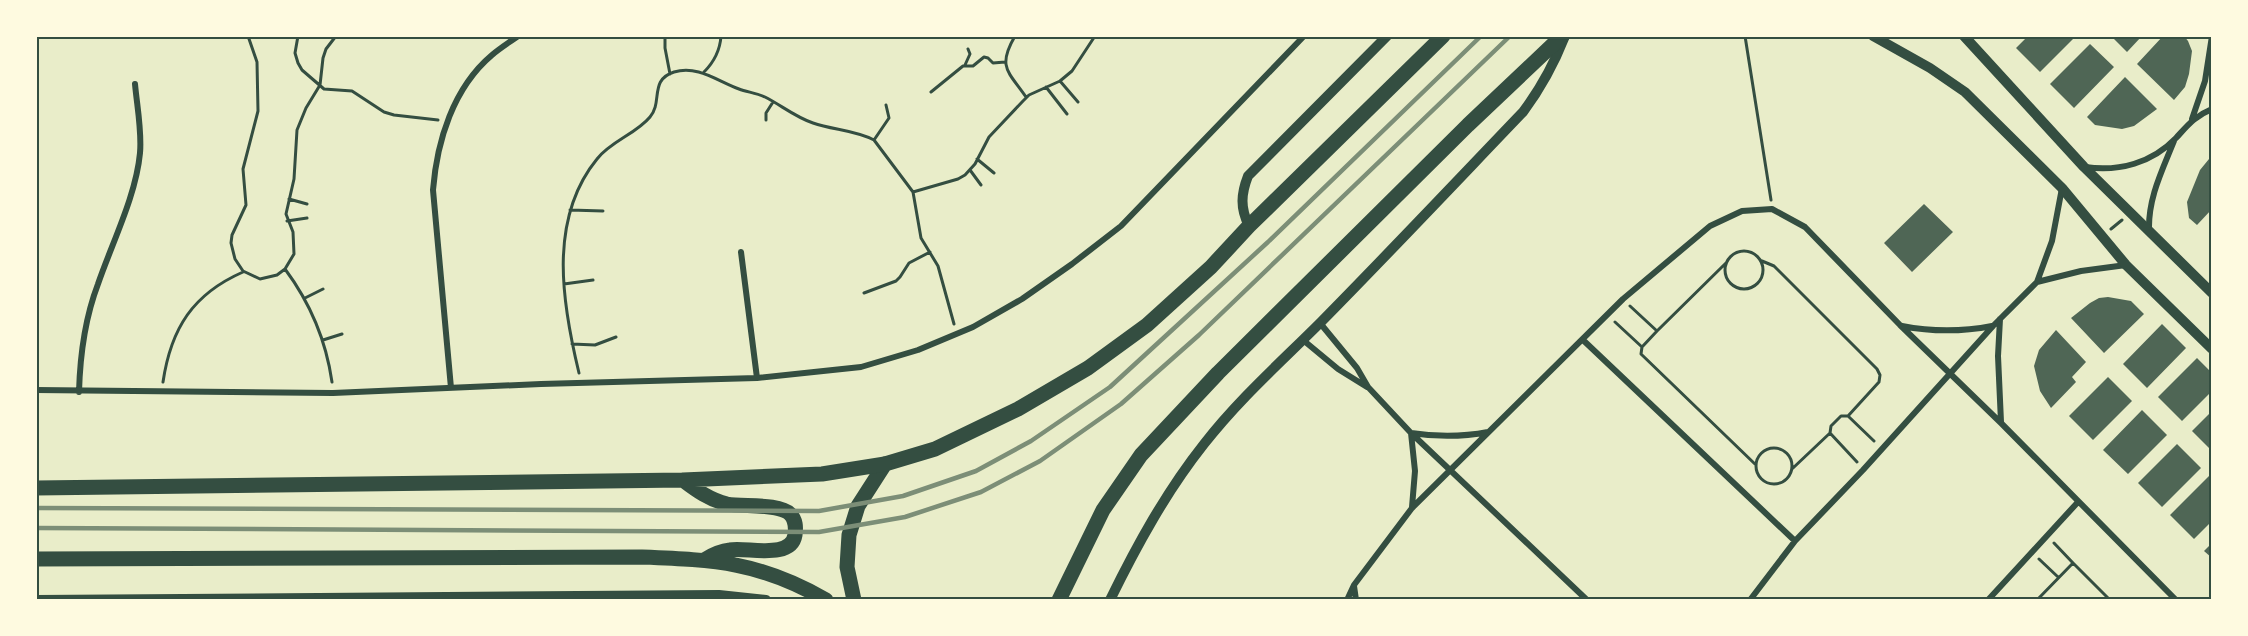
<svg xmlns="http://www.w3.org/2000/svg" width="2248" height="636" font-family="Poppins,sans-serif">
<style>
.building{fill:#4f6655}
.lines{fill:none;stroke-linecap:round;stroke-linejoin:round}
.path{stroke:#344e41;stroke-width:3}
.minor{stroke:#344e41;stroke-width:6}
.tertiary{stroke:#344e41;stroke-width:10}
.primary{stroke:#344e41;stroke-width:15}
.trunk{stroke:#344e41;stroke-width:15}
.rail{stroke:#7c8e77;stroke-width:4.5}
.neatline{fill:none;stroke:#344e41;stroke-width:2}
</style>
<rect width="100%" height="100%" fill="#e9edc9"/>
<path class="building" d="M2028 36H2076L2040 72 2016 48Z
M2111 36H2142L2127 52Z
M2163 36H2184L2188 41 2192 51 2189 74 2185 87 2174 100 2137 64Z
M2090 44 2114 67 2074 108 2050 84Z
M2125 77 2157 109 2134 126 2122 129 2095 125 2087 117Z
M2209 159 2212 162V209L2197 225 2189 218 2187 202 2200 170Z
M1924 204 1953 232 1912 272 1884 243Z
M2108 297 2131 301 2144 314 2104 353 2071 318 2090 303 2099 298Z
M2162 324 2186 348 2147 388 2123 364Z
M2056 330 2086 362 2072 377 2076 382 2051 408 2040 391 2034 366 2039 350Z
M2197 358 2212 373V391L2182 421 2158 397Z
M2108 377 2132 401 2093 440 2069 416Z
M2142 410 2167 435 2128 474 2103 450Z
M2212 411V451L2192 431Z
M2177 444 2201 468 2162 507 2138 483Z
M2209 476 2212 479V521L2194 539 2170 515Z
M2212 543V558L2204 551Z"/>
<g class="lines">
<path class="path" d="M248 36 257 62 258 111 243 169 246 205 232 235 231 243 235 259 243 271 260 279 277 275 285 269 294 254 293 232 286 214 294 179 297 130 306 108 320 85 323 58 326 49 336 36
M298 36 295 53 298 63 302 70 324 89 352 91 384 112 394 115 438 120
M665 36V48L670 74
M1015 36C997 67 1008 71 1026 97
M1745 36 1771 200
M965 65 970 54 968 49
M704 72C714 62 720 51 721 36
M1060 81 1078 102
M1046 87 1067 114
M931 92 963 66H973L984 57 988 58 993 63 1005 62
M766 120V113L773 102
M874 140 889 118 886 105
M977 159 994 173
M970 170 981 185
M913 192 958 179 965 175 975 164 989 137 1023 101 1029 95 1060 81 1072 71 1095 36
M289 199 307 204
M570 210 603 211
M287 221 307 218
M2111 229 2122 220
M1725 270a19 19 0 1 1 38 0a19 19 0 1 1-38 0Z
M1762 261 1774 266 1877 369 1880 375 1879 382 1848 416
M285 269C311 304 326 340 332 382
M564 284 593 280
M864 293 896 281 900 277 909 263 930 252
M305 298 323 289
M1615 322 1642 347 1657 331 1630 306
M1657 331 1726 263
M323 340 342 334
M572 344 595 345 616 337
M1642 347 1641 354 1756 465
M579 373C562 303 548 219 597 159 611 141 636 134 650 117 663 102 649 80 674 72 698 65 717 81 739 89 747 92 756 93 765 97 781 105 795 117 813 123 833 130 855 130 874 140L913 192 921 238 938 266 954 324
M163 382C171 328 193 294 243 272
M1756 466a18 18 0 1 1 36 0a18 18 0 1 1-36 0Z
M1857 462 1830 433 1831 426 1841 416H1848L1874 441
M1793 468 1830 433
M2054 543 2073 563
M2039 559 2058 577
M2037 600 2073 563 2110 600"/>
<path class="minor" d="M2192 119 2205 81 2212 36
M2085 167C2119 172 2152 163 2176 138 2188 125 2195 116 2212 109
M2149 231C2148 198 2162 171 2174 141
M741 252 757 378
M2037 282 2081 271 2126 265
M2000 319 1998 356 2001 422
M1320 323 1357 368 1368 387 1411 433 1587 600
M1902 326C1933 332 1961 332 1992 326
M1303 340 1338 369 1367 387
M1583 340 1795 541
M451 388 433 190C437 141 453 88 492 55 500 48 510 42 518 36
M36 390 333 393 541 384 757 378 861 367 918 350 973 327 1022 299 1072 264 1121 226 1304 36
M79 392C80 356 85 318 98 284 112 243 136 196 140 153 142 131 137 106 135 84
M1412 507 1415 471 1411 433C1437 437 1462 437 1488 432
M1354 586 1356 600
M1347 600 1354 585 1412 508 1623 299 1710 226 1742 211 1772 209 1805 227 1900 325 2001 423 2176 600
M1750 600 1795 541 1863 470 1993 326 2037 282 2052 241 2062 188
M1988 600 2078 502"/>
<path class="tertiary" d="M1873 36 1930 68 1965 92 2062 188 2126 265 2212 349
M1964 36 2084 167 2212 293
M1249 226C1240 208 1241 194 1248 176L1387 36
M36 600 719 595 766 600
M1110 600C1137 545 1166 492 1204 444 1239 399 1281 362 1321 322 1389 253 1456 182 1523 112 1541 88 1554 64 1565 36"/>
<path class="primary" d="M854 600 847 567 849 535 858 506 885 464 935 449 1018 409 1088 368 1147 325 1211 267 1249 226 1443 36
M1059 600 1103 510 1141 455 1218 373 1468 125 1562 36"/>
<path class="trunk" d="M683 480C696 490 710 500 727 504 743 507 779 503 790 514 796 520 796 527 795 535 791 560 747 547 730 550 720 551 712 555 704 560
M36 488 683 480 822 474 885 464
M36 559 642 557C716 560 760 562 826 600"/>
<path class="rail" d="M36 508 819 511 903 496 976 471 1031 441 1110 387 1268 242 1481 36
M36 528 819 532 905 517 981 492 1040 461 1121 404 1199 335 1510 36"/>
</g>
<rect width="2248" height="636" fill="none" stroke="#fefae0" stroke-width="75"/>
<rect x="38" y="38" width="2172" height="560" class="neatline"/>
</svg>
